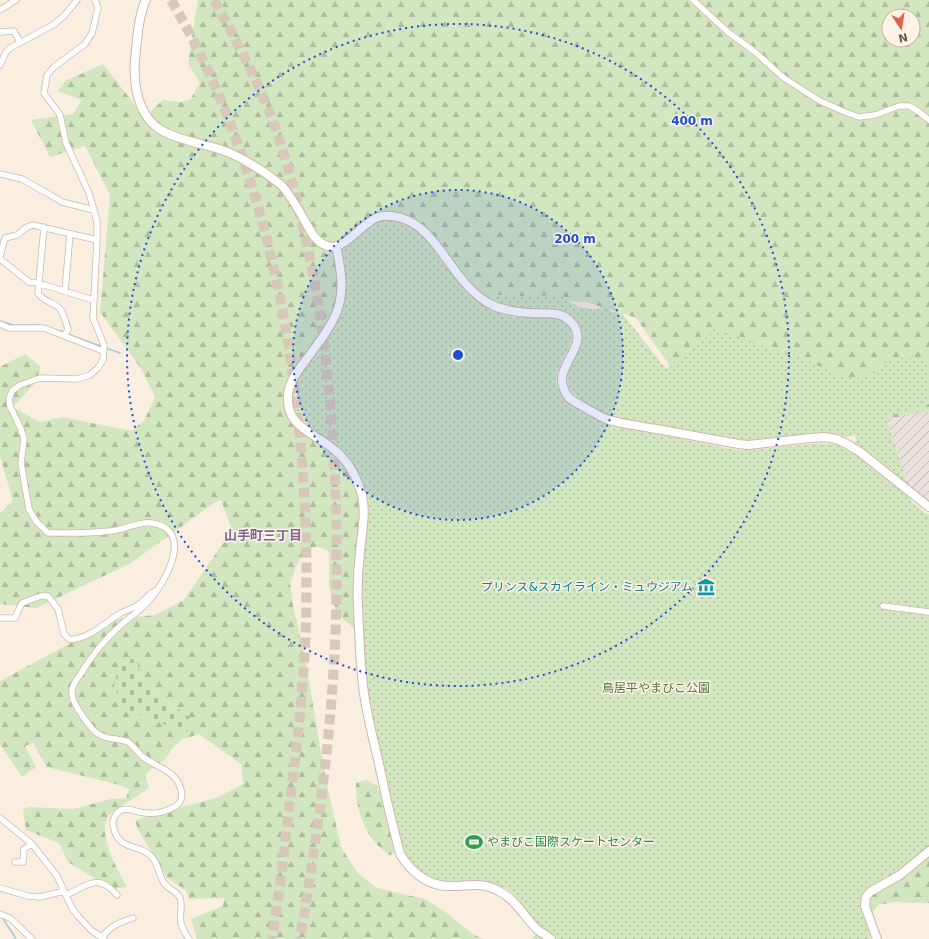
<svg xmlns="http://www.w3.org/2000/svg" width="929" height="939" font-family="'DejaVu Sans','Noto Sans JP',sans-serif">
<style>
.industrial{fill:url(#industrial-furrows)}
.forest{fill:url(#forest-firs);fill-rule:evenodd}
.cemetery{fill:url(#cemetery-stones)}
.park{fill:url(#park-dots)}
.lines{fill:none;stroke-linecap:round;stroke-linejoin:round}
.stream{stroke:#9eced3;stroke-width:1.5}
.highway-tunnel{stroke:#d7c8ba;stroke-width:10;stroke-dasharray:10 5;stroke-linecap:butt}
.street-casing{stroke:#ccb8ab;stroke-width:7}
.secondary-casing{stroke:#cfb7a8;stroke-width:10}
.street{stroke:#fff;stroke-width:5.5}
.secondary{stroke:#fff;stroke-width:8}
.ring{fill:none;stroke:#1d4ed8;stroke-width:2;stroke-dasharray:2 4}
.labels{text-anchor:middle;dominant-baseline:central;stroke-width:3;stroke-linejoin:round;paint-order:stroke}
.culture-label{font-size:12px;fill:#0d838f;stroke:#fef3e6;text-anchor:end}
.park-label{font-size:12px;fill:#547542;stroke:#fef3e6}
.leisure-label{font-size:12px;fill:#27864d;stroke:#fef3e6;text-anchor:start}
.neighbourhood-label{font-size:13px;font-weight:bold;fill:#806592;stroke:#fef3e6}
.centre{fill:#1d4ed8;stroke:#fef3e6;stroke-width:2}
.ring-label{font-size:12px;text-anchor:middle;font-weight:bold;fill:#1d4ed8;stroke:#fef3e6;stroke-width:3;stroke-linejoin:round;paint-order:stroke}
</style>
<defs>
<pattern id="industrial-furrows" width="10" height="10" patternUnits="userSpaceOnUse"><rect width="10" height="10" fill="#e9e1dc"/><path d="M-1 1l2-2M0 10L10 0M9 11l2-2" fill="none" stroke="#c1b9b4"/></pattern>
<pattern id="forest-firs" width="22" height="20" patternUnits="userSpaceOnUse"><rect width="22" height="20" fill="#d2e6c0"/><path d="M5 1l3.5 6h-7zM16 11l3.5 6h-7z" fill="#afbd9e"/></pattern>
<pattern id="cemetery-stones" width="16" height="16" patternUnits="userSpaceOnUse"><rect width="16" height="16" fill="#d2e6c0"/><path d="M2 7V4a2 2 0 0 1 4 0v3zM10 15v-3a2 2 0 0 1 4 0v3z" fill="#afbd9e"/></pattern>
<pattern id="park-dots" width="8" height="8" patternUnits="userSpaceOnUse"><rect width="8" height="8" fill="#d2e6c0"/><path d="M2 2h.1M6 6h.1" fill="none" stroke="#afbd9e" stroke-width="1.8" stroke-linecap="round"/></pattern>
</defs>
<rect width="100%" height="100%" fill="#faeee0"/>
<path class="industrial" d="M929 404V502L908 486 886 417Z"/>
<path class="forest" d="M198 0H929V412L912 413 888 420 835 421 680 380 636 318 628 315 586 302 537 301 500 295 483 300 481 370 929 635V903L895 902 878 905 868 919 865 939H531L537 933 544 914 383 652 337 614 329 588V552L321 547H312L298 562 290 583 293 605 306 663 325 776 341 847 357 872 375 887 393 892 425 899 444 911 474 935 484 939H197L191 919 223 906 224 898 190 899 185 890 167 878 138 830 135 820 219 797 243 784 241 764 199 734 183 739 173 747 165 759 145 774 149 788C141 794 112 811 108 817 97 835 118 870 127 887L112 889 68 862 59 843 26 830 23 810 28 807 73 809 111 799 126 798 129 789 116 784 47 767 33 743 25 746 36 767 22 777 0 744V681L115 619 155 615 184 600 232 530 221 500 214 503 131 563 36 608 0 604V513L13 501 0 456V367L25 354 41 367 35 383 13 407 39 422 63 417 131 431 144 421 155 397 142 370 100 312 110 195 85 146 50 157 31 120 73 114 82 100 58 91 65 81 103 64 128 96 143 118 163 100 181 102 190 100 200 83 188 63ZM889 16H913V40H889ZM136 660 144 686 188 716 195 726 114 686Z
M366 780 377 786 384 802 395 844 394 853 390 855C366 841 355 809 356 783Z"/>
<path class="cemetery" d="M126 658 136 660 144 686 188 716 195 725 185 733 124 708 114 686 120 661Z"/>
<path class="park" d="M385 220C431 220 444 275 475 299 485 307 499 313 511 316 528 320 558 312 569 327 584 348 529 380 575 407H579L602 420 603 423 737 450H749L819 443 839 444 851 451 885 477 908 495 911 501 926 514H929V845L891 875 868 884 863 889 860 895 859 902 871 939H556C548 933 540 926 533 919 524 909 516 893 504 888 494 883 481 881 471 881 465 881 459 883 452 883 424 883 408 865 400 840L369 700 364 663 362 611V577L365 537 354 469C340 457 304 430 296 415 279 380 331 343 342 311 349 291 345 273 342 253 353 243 369 224 385 220Z
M490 293 498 295 526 296 560 295 578 307 590 309H599L607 304 611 312 622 313 666 369 710 335 709 330 711 329 735 335 769 349 793 354 836 374 853 378 860 379 873 373 877 371 884 363 900 358H917L929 361V404L886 417 908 486 853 444 854 442 857 441 855 435 843 438 833 434 819 433 749 440 748 442C717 436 686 431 655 425 641 423 625 422 611 417 605 416 573 396 571 391 568 386 567 379 568 374 574 355 593 336 574 318 560 305 542 311 525 309 510 308 497 302 485 295Z"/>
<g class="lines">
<path class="stream" d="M0 321 14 325H39
M56 330 64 332
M67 334 120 353
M2 917 16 939"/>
<path class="highway-tunnel" d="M171 0C278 181 311 414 306 621 304 684 297 747 289 809 284 853 279 896 272 939
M214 0C234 35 252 71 268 108 278 133 286 160 293 186 310 250 322 315 328 381 336 459 338 539 336 617 333 725 318 833 300 939"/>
<g class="street-casing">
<path id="street" d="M95 0 98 8 92 33 85 44 54 67 47 75 44 93 60 115 66 143 89 193 94 210 97 222V240L93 318 104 345 103 360 98 368 90 375 77 379 40 378 20 385 12 391 9 399 10 406 21 429 24 439 21 463 29 509 36 521 48 533C71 533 94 534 117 530 128 528 141 521 152 523 195 530 166 581 149 601 141 610 131 616 122 624 105 639 91 656 80 675 76 680 71 687 72 694 72 703 92 732 100 735 108 740 119 738 128 742 134 746 138 753 143 757 153 765 169 769 176 779 180 785 183 793 181 800 179 805 175 807 170 809 160 814 149 814 139 812 133 810 127 808 121 810 117 812 113 818 113 822 112 823 114 827 114 829 120 852 140 843 152 857 159 865 159 876 164 883 168 889 177 891 180 898 183 906 179 915 181 923 182 929 186 934 189 939
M693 0 729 33 754 51 784 78 820 101 845 112 859 117 875 115 899 106H909L918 111 929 120
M0 10 16 0
M0 32 14 31 20 42
M0 65 6 52 10 48 53 25 64 16 77 0
M0 174 22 179 54 197 62 202 94 210
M44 227 38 293C43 302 55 302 61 310 64 316 66 323 68 329L65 335
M0 257 5 238 17 235 27 227 33 225 97 240
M0 259 29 282 38 283 93 300
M65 291 70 234
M0 324 9 328H44L103 351
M883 606 929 612
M0 618H15L22 603 41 596H48L58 609 64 634 69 639C87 641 107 621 121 613 127 610 133 608 138 605 145 601 148 594 155 591
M0 818 32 844 57 876 72 908 78 916 91 930 104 939
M15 862H23L24 849 32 844
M0 888 28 896 40 897 64 891
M66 895C88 885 98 873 117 895
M0 914 10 918 32 939
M102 937C112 925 118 923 133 918"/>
</g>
<g class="secondary-casing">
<path id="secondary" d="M146 0C138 16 137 42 135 60 133 85 138 116 161 130 177 140 204 144 222 150 240 156 265 172 280 184 290 192 305 222 313 235 338 267 357 224 378 217 392 213 409 219 420 228 428 234 434 242 440 250 455 270 470 295 494 306 506 311 518 312 530 313 545 314 561 310 572 323 588 341 564 360 562 378 562 385 565 393 569 398 573 401 601 417 606 419 620 424 636 425 650 428 680 433 710 439 739 444L748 445 810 438 824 437 836 439 847 444 860 452 929 507
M336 246C349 303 339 316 305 361 298 371 288 383 288 396 286 427 313 432 332 448 347 459 357 477 362 495 366 513 362 532 360 551 358 569 357 588 358 607 359 633 360 660 363 686 366 712 373 738 379 764 385 794 392 824 400 854 412 873 429 887 452 886 468 886 482 882 497 890 515 898 524 917 538 930 542 933 547 936 551 939
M877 939 865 906 866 897 870 892 900 875 929 851"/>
</g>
<use href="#street" class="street"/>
<use href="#secondary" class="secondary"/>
</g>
<circle cx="458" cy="355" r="165" fill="#1d4ed8" fill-opacity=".12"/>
<g class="ring">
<circle cx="458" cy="355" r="165"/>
<circle cx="458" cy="355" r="331"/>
</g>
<defs>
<g id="museum-bare" transform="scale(1.38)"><path d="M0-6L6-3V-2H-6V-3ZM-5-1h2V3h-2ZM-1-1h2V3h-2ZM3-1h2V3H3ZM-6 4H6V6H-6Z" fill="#0f9aa8" stroke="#fef3e6" stroke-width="2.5" paint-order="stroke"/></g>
<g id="stadium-bare" transform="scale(1.38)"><path d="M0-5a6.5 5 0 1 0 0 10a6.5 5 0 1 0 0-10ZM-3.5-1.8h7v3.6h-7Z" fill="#2e9e5b" stroke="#fef3e6" stroke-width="2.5" paint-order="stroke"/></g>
</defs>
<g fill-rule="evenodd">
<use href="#museum-bare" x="706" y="587"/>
<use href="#stadium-bare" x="474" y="842"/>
</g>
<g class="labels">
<g class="culture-label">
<text x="693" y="587">プリンス&amp;スカイライン・ミュウジアム</text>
</g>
<g class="park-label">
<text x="656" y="688">鳥居平やまびこ公園</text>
</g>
<g class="leisure-label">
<text x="487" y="842">やまびこ国際スケートセンター</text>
</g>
<g class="neighbourhood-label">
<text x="263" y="535">山手町三丁目</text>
</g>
</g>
<circle cx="458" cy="355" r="6" class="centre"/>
<g class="ring-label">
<text x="692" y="125">400 m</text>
<text x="575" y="243">200 m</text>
</g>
<g transform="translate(901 28) rotate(168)"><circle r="19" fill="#fef3e6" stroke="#c5b3a7"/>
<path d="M0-3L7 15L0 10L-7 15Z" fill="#de634c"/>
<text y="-6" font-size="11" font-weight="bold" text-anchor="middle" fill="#6f5449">N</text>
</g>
</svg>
